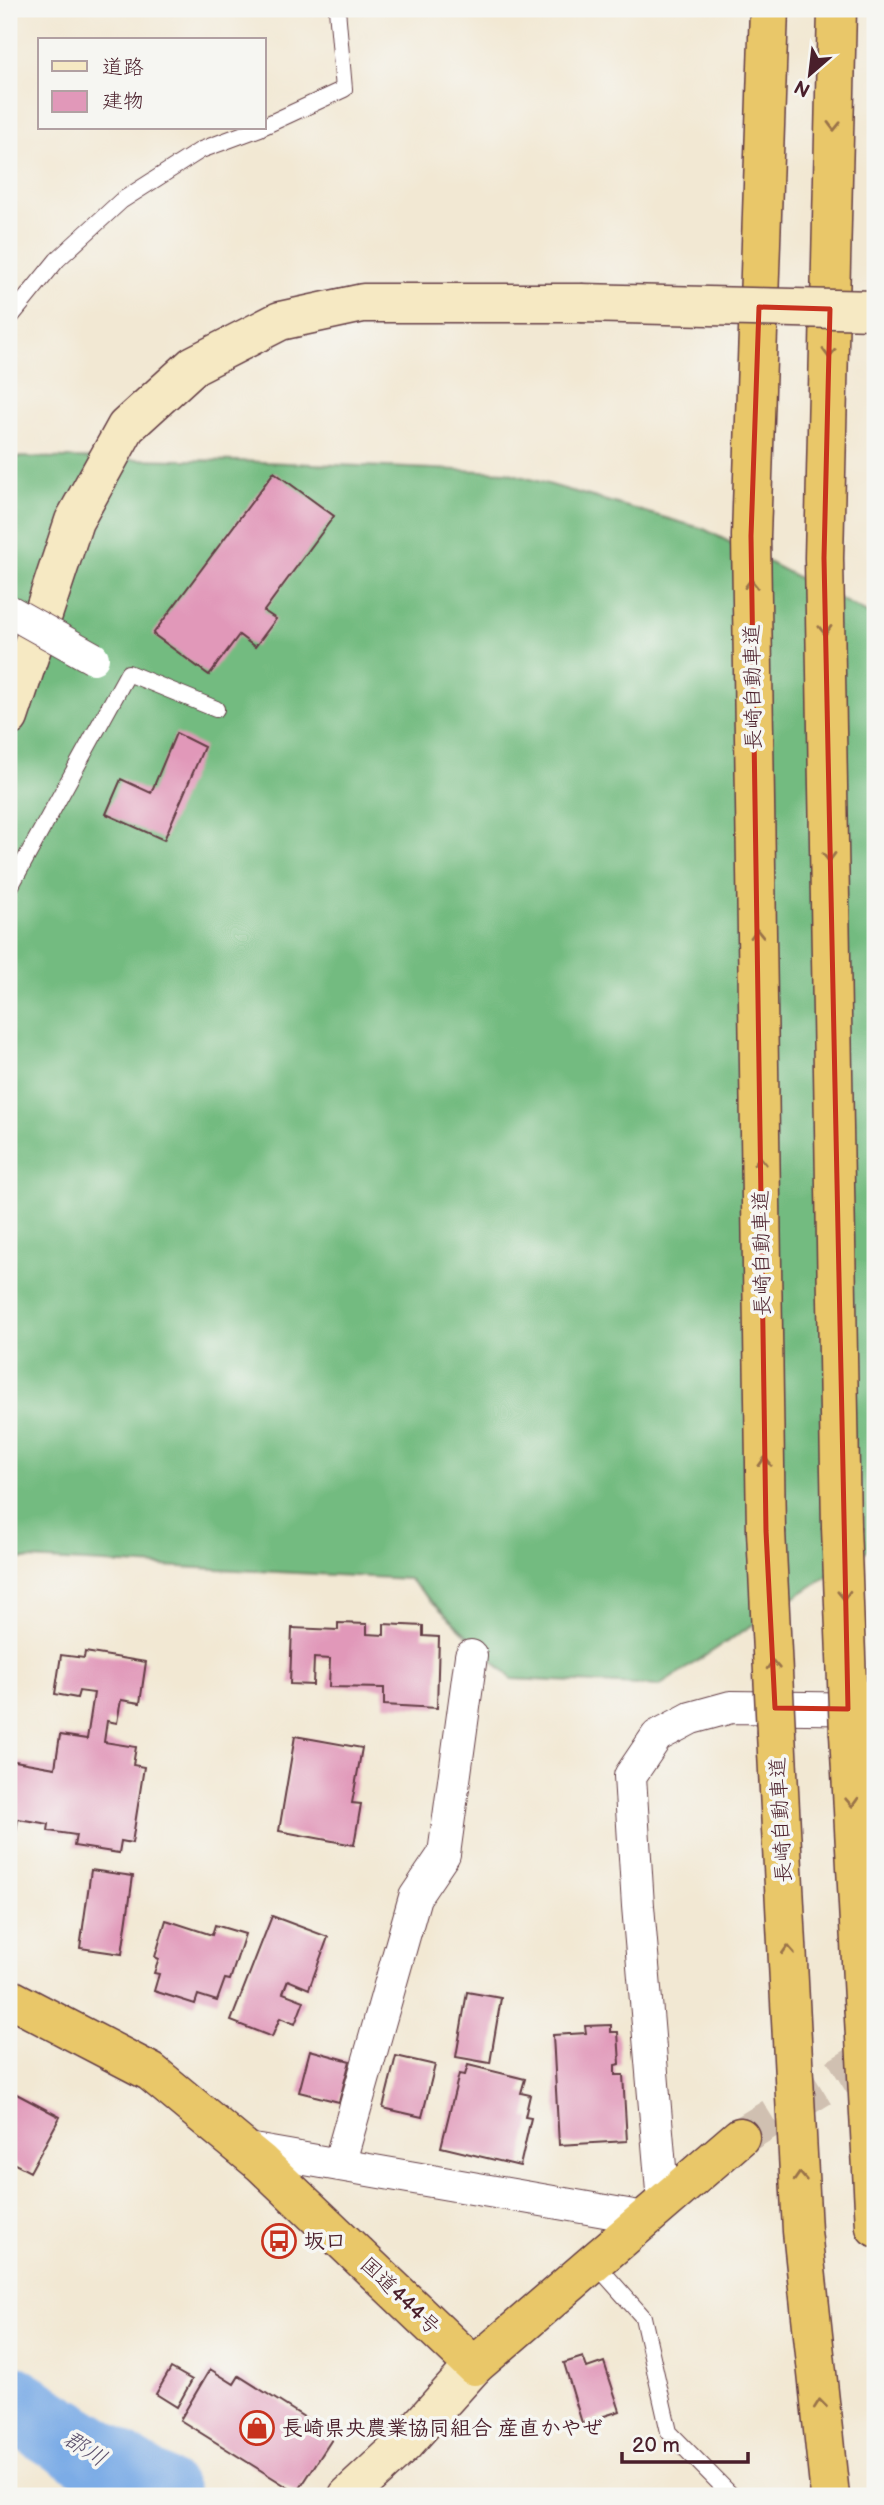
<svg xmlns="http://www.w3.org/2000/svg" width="884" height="2505" font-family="'Balsamiq Sans','Klee One',sans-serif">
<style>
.forest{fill:#73bb80;stroke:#5e6d56;stroke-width:2}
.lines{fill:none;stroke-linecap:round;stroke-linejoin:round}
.river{stroke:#7bace6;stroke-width:75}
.building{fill:#e198b9}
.highway-tunnel{stroke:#d0c0b1;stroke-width:38;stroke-dasharray:38 19;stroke-linecap:butt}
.lane-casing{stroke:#633d44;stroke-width:18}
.street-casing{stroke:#633d44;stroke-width:34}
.secondary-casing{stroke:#633d44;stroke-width:41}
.highway-casing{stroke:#633d44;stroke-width:41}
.lane{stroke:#fff;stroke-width:16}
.street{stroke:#fff;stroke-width:32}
.secondary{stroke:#f6e9c3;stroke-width:38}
.highway{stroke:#e9c769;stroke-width:38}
.street-bridge-casing{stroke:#633d44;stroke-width:34;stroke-linecap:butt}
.secondary-bridge-casing{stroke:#633d44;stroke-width:41;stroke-linecap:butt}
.highway-bridge-casing{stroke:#633d44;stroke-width:41;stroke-linecap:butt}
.street-bridge{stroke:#fff;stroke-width:32}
.secondary-bridge{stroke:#f6e9c3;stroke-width:38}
.highway-bridge{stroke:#e9c769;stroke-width:38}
.oneway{stroke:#9a734a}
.marked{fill:none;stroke:#c8321e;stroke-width:5;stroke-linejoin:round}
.labels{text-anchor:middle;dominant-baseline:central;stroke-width:7;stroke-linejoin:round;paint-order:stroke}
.street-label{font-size:21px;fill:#4a1f2b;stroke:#f6f6f2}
.poi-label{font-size:21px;font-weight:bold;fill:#4a1f2b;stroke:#f6f6f2;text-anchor:start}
.water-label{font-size:23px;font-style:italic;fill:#5b506c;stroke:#f6f6f2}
</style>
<rect width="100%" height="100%" fill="#f6f6f2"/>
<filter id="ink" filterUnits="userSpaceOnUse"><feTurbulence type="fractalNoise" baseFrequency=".0143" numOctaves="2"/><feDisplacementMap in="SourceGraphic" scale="14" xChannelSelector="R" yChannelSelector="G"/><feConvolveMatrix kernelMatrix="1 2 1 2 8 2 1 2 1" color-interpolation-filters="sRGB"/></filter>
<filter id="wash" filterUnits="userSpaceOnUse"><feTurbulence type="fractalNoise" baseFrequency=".00686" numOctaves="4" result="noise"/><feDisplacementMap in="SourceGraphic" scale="28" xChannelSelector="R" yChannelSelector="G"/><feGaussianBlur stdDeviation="1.57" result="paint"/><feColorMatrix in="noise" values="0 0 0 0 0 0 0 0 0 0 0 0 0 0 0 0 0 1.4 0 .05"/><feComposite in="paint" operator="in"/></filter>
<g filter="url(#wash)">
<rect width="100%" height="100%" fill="#f2e8d3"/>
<path class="forest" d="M9 457 239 461 506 472 704 529 875 617V1545L659 1686 512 1679 409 1579 9 1558Z"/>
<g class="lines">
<path class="river" d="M9 2401 162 2496"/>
</g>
<g id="blocks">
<path class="building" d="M274 472 334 516 264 611 276 619 255 647 239 635 209 675 153 634Z
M176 733 204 747 164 840 106 814 121 779 151 793Z
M338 1623 367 1624V1634L384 1635V1624L423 1626V1636L439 1637 437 1708 384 1705V1688L329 1687 330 1659 314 1658 313 1685 290 1684 292 1628 338 1630Z
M85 1652 146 1662 140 1703 121 1700 117 1723 107 1721 104 1742 136 1747 133 1765 144 1767 132 1843 121 1841 119 1853 74 1846 76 1835 48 1831 49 1824 18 1819 14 1845 9 1844V1760L55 1768 60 1735 87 1739 94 1693 79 1691 77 1698 55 1694 61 1655 84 1658Z
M295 1736 362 1748 352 1803 361 1804 354 1845 279 1831Z
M91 1870 133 1876 122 1954 80 1948Z
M272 1916 328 1937 309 1989 288 1980 283 1993 304 2001 295 2024 280 2018 272 2037 231 2021Z
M166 1920 212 1935 215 1925 245 1934 230 1980 225 1979 217 2001 198 1995 195 2004 154 1991 159 1974 154 1973 159 1959 155 1957Z
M467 1992 501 1998 490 2063 456 2057Z
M611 2025V2032H618L620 2064 615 2065V2075H623L627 2141 559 2145 553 2035 586 2033 585 2026Z
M310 2050 350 2061 339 2102 299 2092Z
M396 2056 435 2065 422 2117 383 2108Z
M468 2065 525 2079 521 2093 530 2095 525 2117 531 2118 520 2166 441 2147 459 2074 465 2075Z
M9 2090 60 2117 30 2172 9 2161Z
M583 2357 587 2368 604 2362 620 2411 582 2423 564 2363Z
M171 2368 192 2380 177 2407 156 2394Z
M210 2369 234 2384 239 2376 334 2436 297 2493 180 2420Z"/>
</g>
</g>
<g filter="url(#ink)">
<use href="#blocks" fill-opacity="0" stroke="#633d44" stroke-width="2"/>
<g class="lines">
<path class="highway-tunnel" d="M740 2137 875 2054"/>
<g class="lane-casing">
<path id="lane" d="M264 126 344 89 337 9
M9 319 57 260 121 201 201 150 260 128
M9 889 128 673 216 709
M594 2262 643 2317 669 2432 732 2496"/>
</g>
<g class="street-casing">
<path id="street" d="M242 2148 645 2218
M339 2165 415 1897 444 1854 471 1656
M663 2203 638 1906 630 1776 657 1736 691 1718 731 1707 875 1709"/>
</g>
<g class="secondary-casing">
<path id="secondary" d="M9 717 74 521 126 427 194 365 280 321 363 303H581
M348 2496 404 2444 474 2366"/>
</g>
<g class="highway-casing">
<path id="highway" d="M837 9 824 558 841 1527
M766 1531 751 536 769 9
M776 1733 802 2231 830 2496
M849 1734 875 2227
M9 1998 151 2072 261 2163 474 2366 740 2137"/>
</g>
<use href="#lane" class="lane"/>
<use href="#street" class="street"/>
<use href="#secondary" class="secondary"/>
<use href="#highway" class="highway"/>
<g class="street-bridge-casing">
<path id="street-bridge" d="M9 611 93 658"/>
</g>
<g class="secondary-bridge-casing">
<path id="secondary-bridge" d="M581 303 875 310"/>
</g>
<g class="highway-bridge-casing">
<path id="highway-bridge" d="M841 1527 849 1734
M766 1531 776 1733"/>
</g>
<use href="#street-bridge" class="street-bridge"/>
<use href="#secondary-bridge" class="secondary-bridge"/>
<use href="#highway-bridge" class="highway-bridge"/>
</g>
<defs><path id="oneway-chevron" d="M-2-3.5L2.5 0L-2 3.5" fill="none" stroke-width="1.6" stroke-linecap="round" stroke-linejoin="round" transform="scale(1.75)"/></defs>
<g class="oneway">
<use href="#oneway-chevron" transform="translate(834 126) rotate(91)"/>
<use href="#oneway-chevron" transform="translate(829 353) rotate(91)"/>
<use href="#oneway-chevron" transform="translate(751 584) rotate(-91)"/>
<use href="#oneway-chevron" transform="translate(825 630) rotate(89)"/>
<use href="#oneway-chevron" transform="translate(829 857) rotate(89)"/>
<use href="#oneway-chevron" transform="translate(757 934) rotate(-91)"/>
<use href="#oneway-chevron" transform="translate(760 1161) rotate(-91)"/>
<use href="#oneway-chevron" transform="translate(765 1462) rotate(-91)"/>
<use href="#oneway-chevron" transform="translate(844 1595) rotate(88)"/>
<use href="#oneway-chevron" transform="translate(773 1665) rotate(-93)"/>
<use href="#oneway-chevron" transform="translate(852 1802) rotate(87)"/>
<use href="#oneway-chevron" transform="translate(788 1950) rotate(-93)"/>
<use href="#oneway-chevron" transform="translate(800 2177) rotate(-93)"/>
<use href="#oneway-chevron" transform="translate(820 2404) rotate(-96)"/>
</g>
</g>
<path class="marked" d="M759 307 830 309 824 558 848 1709 775 1708 766 1531 751 536Z"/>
<defs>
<g id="bus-ring" transform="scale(1.75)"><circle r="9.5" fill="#f6f6f2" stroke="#c8321e" stroke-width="1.5"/><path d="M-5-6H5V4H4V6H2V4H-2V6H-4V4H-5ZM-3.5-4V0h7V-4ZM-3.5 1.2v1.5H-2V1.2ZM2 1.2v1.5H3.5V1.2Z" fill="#c8321e"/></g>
<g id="shop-ring" transform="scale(1.75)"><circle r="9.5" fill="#f6f6f2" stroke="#c8321e" stroke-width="1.5"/><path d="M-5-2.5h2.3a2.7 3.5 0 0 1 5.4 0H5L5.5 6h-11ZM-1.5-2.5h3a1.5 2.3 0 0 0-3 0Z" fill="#c8321e"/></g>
</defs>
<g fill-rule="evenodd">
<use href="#bus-ring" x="279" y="2241"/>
<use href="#shop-ring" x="257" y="2428"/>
</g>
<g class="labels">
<g class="street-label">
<text transform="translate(753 687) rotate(-91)">長崎自動車道</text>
<text transform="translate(762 1253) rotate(-91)">長崎自動車道</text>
<text transform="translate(781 1820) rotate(-93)">長崎自動車道</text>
<text transform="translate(400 2296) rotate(44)">国道444号</text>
</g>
<g class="poi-label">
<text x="304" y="2241">坂口</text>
<text x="282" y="2428">長崎県央農業協同組合 産直かやぜ</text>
</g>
<g class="water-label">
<text transform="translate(85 2449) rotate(32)">郡川</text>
</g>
</g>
<rect width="884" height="2505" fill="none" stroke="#f6f6f2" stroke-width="35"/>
<rect x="38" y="38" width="228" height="91" fill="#f6f6f2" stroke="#b1a0a2" stroke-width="2"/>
<rect x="52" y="61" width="35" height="10" fill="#f6e9c3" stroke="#b1a0a2" stroke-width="2"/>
<text x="102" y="74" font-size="21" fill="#4a1f2b">道路</text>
<rect x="52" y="91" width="35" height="21" fill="#e198b9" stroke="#b1a0a2" stroke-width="2"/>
<text x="102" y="108" font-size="21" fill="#4a1f2b">建物</text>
<g transform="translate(810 74) rotate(208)" stroke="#f6f6f2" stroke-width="5" paint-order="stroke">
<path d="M0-5L12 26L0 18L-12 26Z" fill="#4a1f2b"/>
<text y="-10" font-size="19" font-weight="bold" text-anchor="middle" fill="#4a1f2b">N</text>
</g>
<path d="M622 2452v10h126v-10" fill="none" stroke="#4a1f2b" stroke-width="3.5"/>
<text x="632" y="2452" font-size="21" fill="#4a1f2b" stroke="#f6f6f2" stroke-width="5" paint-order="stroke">20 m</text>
</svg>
